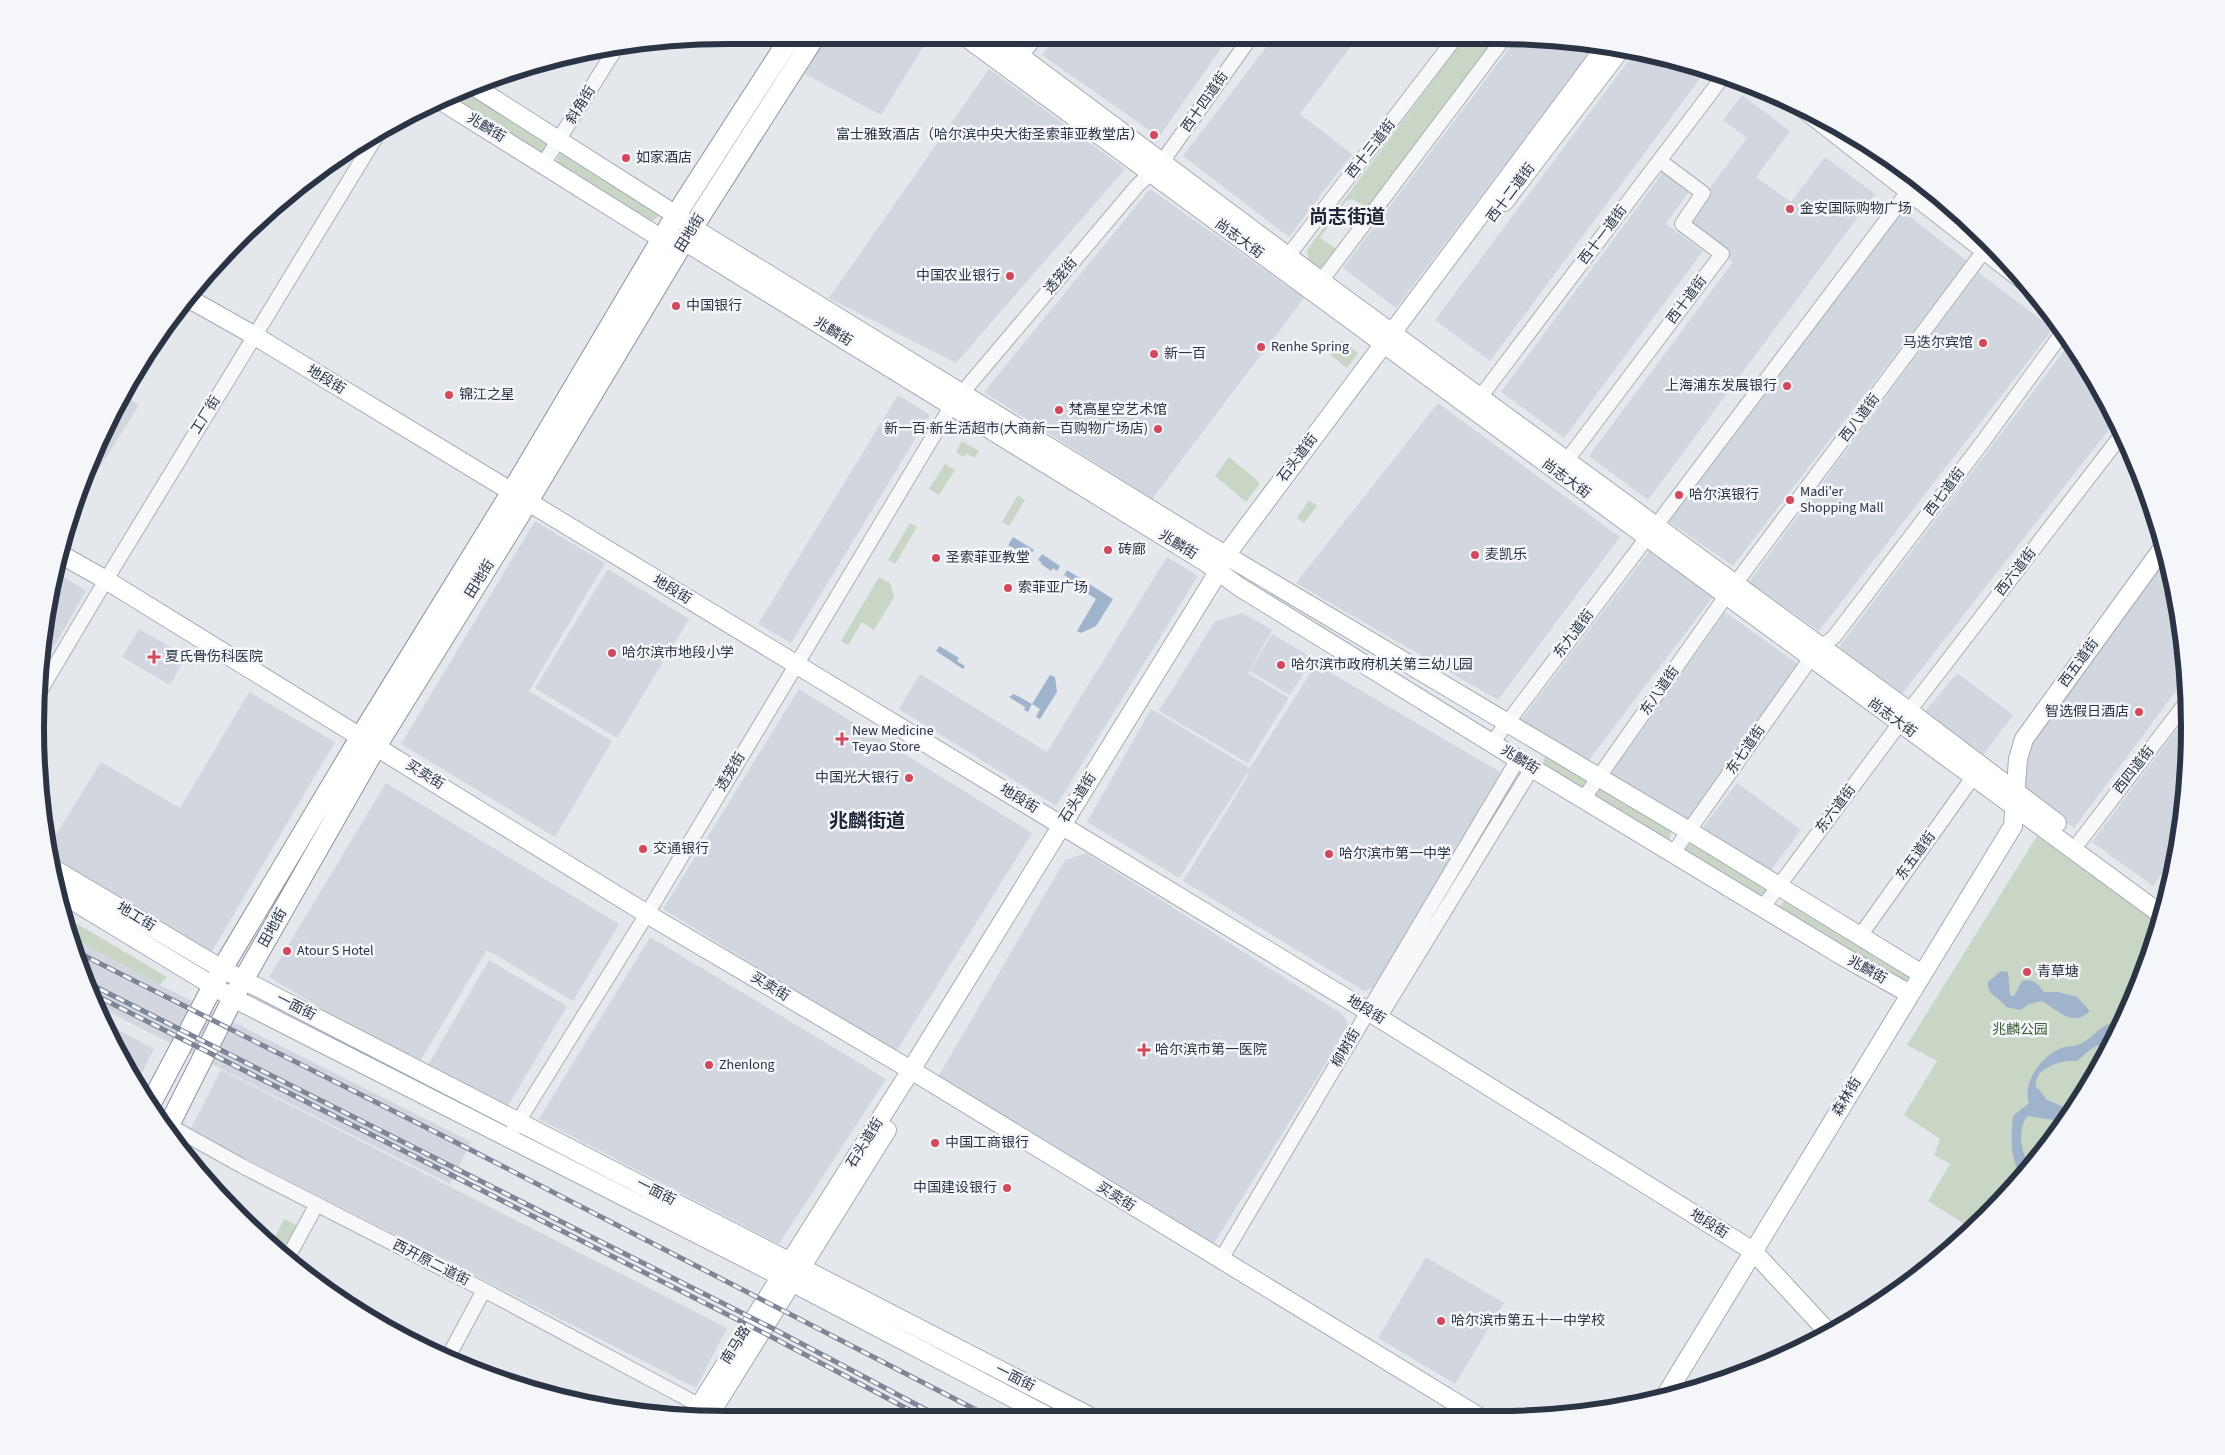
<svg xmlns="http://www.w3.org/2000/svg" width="2225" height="1455" font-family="'Source Sans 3','Noto Sans SC',sans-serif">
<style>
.built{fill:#d2d6de}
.green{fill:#c9d6c5}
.water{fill:#9fb4cc}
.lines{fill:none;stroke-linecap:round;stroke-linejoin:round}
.minor-casing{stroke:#a9aeb7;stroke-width:16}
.major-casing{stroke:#a3abb8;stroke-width:20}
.highway-casing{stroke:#8b94a3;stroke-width:22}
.minor{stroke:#f7f8fa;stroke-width:14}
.major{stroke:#fff;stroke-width:18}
.highway{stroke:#fff;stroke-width:20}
.rail-casing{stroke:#7d8696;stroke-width:5}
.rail{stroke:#f4f6f9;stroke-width:3;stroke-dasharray:9;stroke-linecap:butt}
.poi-dot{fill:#d1495b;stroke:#f4f6f9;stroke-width:2}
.labels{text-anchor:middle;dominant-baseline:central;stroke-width:5;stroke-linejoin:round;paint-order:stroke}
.street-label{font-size:14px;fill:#2b3445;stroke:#f4f6f9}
.poi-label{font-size:14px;fill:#2b3445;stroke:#f4f6f9;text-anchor:start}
.park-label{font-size:14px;fill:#3f6138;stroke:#f4f6f9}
.district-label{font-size:19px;font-weight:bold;fill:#1d2536;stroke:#f4f6f9}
.rim{fill:none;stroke:#2b3445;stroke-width:6}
</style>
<rect width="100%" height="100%" fill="#e4e7ec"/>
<path class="built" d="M824 41H927L881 115 805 74Z
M1053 41H1226L1159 137 1042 55Z
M1271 41H1355L1300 114 1352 154 1289 237 1183 156Z
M1515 41H1588L1597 43 1396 308 1343 268Z
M1635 52 1707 69 1490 361 1435 320Z
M989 69 1125 169 956 363 829 298Z
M1742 95 1790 131 1756 177 1791 202 1825 157 1875 194 1648 500 1589 456 1733 262 1683 224 1747 138 1723 120Z
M342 152 324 181 314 175Z
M1664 171 1690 190 1666 224 1703 251 1564 438 1501 392Z
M1150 189 1304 298 1152 499 984 392Z
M1901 210 1967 261 1733 566 1668 521Z
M1978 272 2053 329 1819 631 1749 582Z
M2070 343 2117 419 1901 695 1839 647Z
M898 395 930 415 791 643 758 624Z
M126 397 139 405 78 502 88 463Z
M1438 403 1620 537 1498 700 1296 583Z
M535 521 605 563 529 691 612 741 555 837 401 744Z
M1649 551 1713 597 1589 760 1521 720Z
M2167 554 2187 676 2074 828 2022 787 2033 740Z
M1167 557 1198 576 1056 806 899 709 920 674 1047 752Z
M608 569 689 619 617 738 535 688Z
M55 571 86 591 38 674 48 592Z
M1725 612 1802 667 1688 820 1610 775Z
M1243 613 1272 630 1248 673 1289 698 1248 763 1159 711 1215 621Z
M139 629 186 656 170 685 122 657Z
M1272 634 1313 658 1290 695 1250 671Z
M1316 664 1500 772 1502 779 1378 986 1364 991 1183 881 1248 776 1249 771 1179 878 1087 822 1151 709 1250 768Z
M1957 673 2013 715 1981 758 1923 714Z
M799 689 1032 833 896 1052 663 909Z
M249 692 335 742 211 953 48 859 47 849 101 762 180 808Z
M2187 716 2184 818 2175 856 2153 886 2092 842Z
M386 783 619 924 573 1001 487 950 417 1066 269 977Z
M1737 783 1801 830 1768 874 1700 831Z
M1086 853 1342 1014 1349 1026 1213 1245 944 1087 939 1075 1065 860Z
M71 937 160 985 471 1142 450 1184 93 1004Z
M650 937 886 1079 779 1244 539 1119Z
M489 960 567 1006 505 1111 428 1065Z
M102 1021 154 1049 136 1085 128 1074Z
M221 1070 727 1328 696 1388 190 1130Z
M1426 1257 1504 1303 1455 1384 1378 1338Z"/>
<path class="green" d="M1462 41H1498L1362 218 1363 205 1352 199 1346 201 1320 238 1341 252 1327 269H1321L1309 261 1307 250Z
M469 90 547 140 546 149 541 154 449 100Z
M564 151 658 210V216L654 220 647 221 559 167 557 160 560 153Z
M1341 340 1358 353 1347 368 1330 355Z
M962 441 979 451 974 458 966 453 964 457 956 452Z
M1229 457 1260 483 1246 502 1215 476Z
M945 464 955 470 939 495 929 489Z
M1018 495 1025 500 1009 526 1002 522Z
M1309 500 1317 506 1304 523 1297 518Z
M910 523 917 527 895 564 888 560Z
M879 577 890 583 894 597 874 630 862 622 848 645 841 641Z
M1546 756 1586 775 1588 782 1585 787 1581 789 1543 766 1544 758Z
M1599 786 1672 829 1669 840 1667 842 1592 797Z
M2037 836 2159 924 2153 950 2097 1074 2018 1184 1971 1228 1928 1201 1950 1164 1934 1155 1940 1139 1904 1115 1937 1061 1907 1045Z
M1693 841 1767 888 1765 893 1758 897 1687 855 1685 849Z
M1786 900 1908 974V979L1903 984 1776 909Z
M64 916 167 977 160 985 71 937Z
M284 1219 299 1226 282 1256 270 1247Z"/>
<path class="water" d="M1013 537 1034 550 1030 555 1027 553 1025 555 1008 545Z
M1042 554 1060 566 1057 571 1053 568 1051 571 1041 564V562L1038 560Z
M1067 570 1113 599 1096 626 1081 633 1077 631 1096 599 1066 580 1067 577 1064 575Z
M939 646 959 658 957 661 965 666 963 669 936 651Z
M1050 675 1055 677 1057 692 1040 719 1036 717 1040 709 1032 704 1028 712 1024 710 1025 707 1009 697 1014 694 1032 704Z
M2001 971 2008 972 2010 995 2014 996 2022 981C2033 978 2037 983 2044 992H2058L2077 997 2090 1011C2073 1028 2059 1011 2042 1001L2029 1004 2021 1010 2006 1007C2000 997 1986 995 1988 982Z
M2121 1022 2110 1046C2098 1039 2086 1054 2077 1061 2064 1059 2033 1068 2036 1086L2047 1100 2071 1110 2061 1121 2027 1116C2017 1131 2021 1152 2030 1167L2023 1178C2009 1159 2011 1138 2013 1116L2029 1103C2022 1083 2040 1058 2059 1049 2067 1045 2076 1048 2084 1042 2099 1032 2101 1023 2121 1022Z"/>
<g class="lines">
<g class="minor-casing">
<path id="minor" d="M1021 56 1033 41
M1789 100 2032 290
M544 163 618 45
M1955 230 1962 215
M1288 256 1453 41
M1321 281 1502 41
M962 393 1137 186 1162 162 1248 41
M1481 396 1725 74
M1567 460 1722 254 1682 224 1703 193 1660 161
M37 696 106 580 377 135
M1492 743 1907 193
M1584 798 1726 596 1983 252
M2080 841 2188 700
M1673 853 1811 658 1821 647 1834 637 1982 443 2063 332
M1763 907 1909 711 2123 433
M1860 936 1973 777
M1379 1018 1532 768
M163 1122 242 1166 484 1290 708 1410
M508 1138 647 914 952 405
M287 1259 317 1204
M1220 1261 1518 759
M447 1359 484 1290"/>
</g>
<g class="major-casing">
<path id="major" d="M971 41 2162 915
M1000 41 1321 281 1909 711 2057 823
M475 87 676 215 693 228 1202 541 1689 831 1922 974
M443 102 662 239 684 241 1207 563 1238 586 1532 768 1844 957 1910 994
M1504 202 1621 49
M186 297 255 336 1379 1018 1753 1251 1829 1333
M60 554 106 580 647 914 911 1070 1481 1418
M49 866 222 969 1089 1416
M57 891 233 998 780 1276 1047 1416
M1664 1398 2013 826 2018 759 2024 739 2165 545
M694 1414 911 1070 1212 582 1226 555 1607 45
M710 1414 887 1130"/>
</g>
<g class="highway-casing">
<path id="highway" d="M150 1105 222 969 361 736 511 493 676 215 788 41
M167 1129 233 998 377 745 527 503 684 241 812 41"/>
</g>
<use href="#minor" class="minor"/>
<use href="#major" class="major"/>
<use href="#highway" class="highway"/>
<g class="rail-casing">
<path id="rail" d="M75 951 473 1151 988 1416
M84 981 772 1328 938 1416
M87 991 768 1335 919 1415"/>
</g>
<use href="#rail" class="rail"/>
</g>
<g class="poi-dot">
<circle cx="1154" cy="135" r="5"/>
<circle cx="626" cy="158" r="5"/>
<circle cx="1790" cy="209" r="5"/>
<circle cx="1010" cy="276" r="5"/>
<circle cx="676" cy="306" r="5"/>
<circle cx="1983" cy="343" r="5"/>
<circle cx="1261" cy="347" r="5"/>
<circle cx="1154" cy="354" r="5"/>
<circle cx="1787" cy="386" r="5"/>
<circle cx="449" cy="395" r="5"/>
<circle cx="1059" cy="410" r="5"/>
<circle cx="1158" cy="429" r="5"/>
<circle cx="1679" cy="495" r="5"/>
<circle cx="1790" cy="500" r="5"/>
<circle cx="1108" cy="550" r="5"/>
<circle cx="1475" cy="555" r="5"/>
<circle cx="936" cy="558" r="5"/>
<circle cx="1008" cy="588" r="5"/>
<circle cx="612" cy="653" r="5"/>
<path d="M151.5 649.5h5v5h5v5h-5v5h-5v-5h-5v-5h5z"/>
<circle cx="1281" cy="665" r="5"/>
<circle cx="2139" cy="712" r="5"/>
<path d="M839.5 731.5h5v5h5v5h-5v5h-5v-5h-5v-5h5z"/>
<circle cx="909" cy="778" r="5"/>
<circle cx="643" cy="849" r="5"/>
<circle cx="1329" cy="854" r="5"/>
<circle cx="287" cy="951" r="5"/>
<circle cx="2027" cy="972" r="5"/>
<path d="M1141.5 1042.5h5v5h5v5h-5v5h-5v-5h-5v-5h5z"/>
<circle cx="709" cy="1065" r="5"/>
<circle cx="935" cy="1143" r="5"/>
<circle cx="1007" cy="1188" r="5"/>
<circle cx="1441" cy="1321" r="5"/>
</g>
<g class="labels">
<g class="street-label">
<text transform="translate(1205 102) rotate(-55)">西十四道街</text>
<text transform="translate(581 105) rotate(-58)">斜角街</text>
<text transform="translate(486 128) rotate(31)">兆麟街</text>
<text transform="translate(1371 149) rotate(-52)">西十三道街</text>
<text transform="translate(1511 193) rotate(-53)">西十二道街</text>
<text transform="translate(690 233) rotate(-58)">田地街</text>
<text transform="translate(1603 235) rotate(-53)">西十一道街</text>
<text transform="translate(1239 239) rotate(36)">尚志大街</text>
<text transform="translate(1061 276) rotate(-50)">透笼街</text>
<text transform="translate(1687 300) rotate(-53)">西十道街</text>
<text transform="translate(833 332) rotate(31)">兆麟街</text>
<text transform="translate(326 380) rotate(31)">地段街</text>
<text transform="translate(206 415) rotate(-58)">工厂街</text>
<text transform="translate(1860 418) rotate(-53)">西八道街</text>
<text transform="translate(1298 458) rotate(-53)">石头道街</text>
<text transform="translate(1566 479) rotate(36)">尚志大街</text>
<text transform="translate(1945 492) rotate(-53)">西七道街</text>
<text transform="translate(1178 545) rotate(32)">兆麟街</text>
<text transform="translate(2016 572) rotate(-52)">西六道街</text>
<text transform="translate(480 579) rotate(-58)">田地街</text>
<text transform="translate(672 590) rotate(31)">地段街</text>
<text transform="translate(1574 634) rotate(-53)">东九道街</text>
<text transform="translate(2079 663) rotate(-54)">西五道街</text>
<text transform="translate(1660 691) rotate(-55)">东八道街</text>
<text transform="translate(1892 718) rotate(36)">尚志大街</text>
<text transform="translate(1746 750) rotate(-55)">东七道街</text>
<text transform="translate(1520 760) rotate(32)">兆麟街</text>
<text transform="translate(2134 770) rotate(-52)">西四道街</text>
<text transform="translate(731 772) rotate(-59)">透笼街</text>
<text transform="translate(425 775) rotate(32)">买卖街</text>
<text transform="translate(1078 798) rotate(-58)">石头道街</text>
<text transform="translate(1019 799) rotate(31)">地段街</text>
<text transform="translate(1836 809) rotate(-53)">东六道街</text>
<text transform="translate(1916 856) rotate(-54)">东五道街</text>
<text transform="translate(136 917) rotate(31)">地工街</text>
<text transform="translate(273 928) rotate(-61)">田地街</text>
<text transform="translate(1867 970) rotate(29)">兆麟街</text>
<text transform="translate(770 987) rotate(31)">买卖街</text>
<text transform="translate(296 1007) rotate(27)">一面街</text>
<text transform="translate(1366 1010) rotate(31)">地段街</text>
<text transform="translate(1346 1048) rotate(-60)">柳树街</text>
<text transform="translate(1847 1097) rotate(-59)">森林街</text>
<text transform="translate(865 1143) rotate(-58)">石头道街</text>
<text transform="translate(656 1192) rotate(27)">一面街</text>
<text transform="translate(1116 1197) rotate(32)">买卖街</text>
<text transform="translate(1709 1224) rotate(32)">地段街</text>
<text transform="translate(431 1263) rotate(27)">西开原二道街</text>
<text transform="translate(736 1345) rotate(-58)">南马路</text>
<text transform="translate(1015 1378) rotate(27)">一面街</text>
</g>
<g class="poi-label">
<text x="1144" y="135" text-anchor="end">富士雅致酒店（哈尔滨中央大街圣索菲亚教堂店）</text>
<text x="636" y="158">如家酒店</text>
<text x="1800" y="209">金安国际购物广场</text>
<text x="1000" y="276" text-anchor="end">中国农业银行</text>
<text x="686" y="306">中国银行</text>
<text x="1973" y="343" text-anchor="end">马迭尔宾馆</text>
<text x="1271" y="347">Renhe Spring</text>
<text x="1164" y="354">新一百</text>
<text x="1777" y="386" text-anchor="end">上海浦东发展银行</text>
<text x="459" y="395">锦江之星</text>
<text x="1069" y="410">梵高星空艺术馆</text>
<text x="1148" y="429" text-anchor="end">新一百·新生活超市(大商新一百购物广场店)</text>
<text x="1800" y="492">Madi'er<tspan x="1800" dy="16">Shopping Mall</tspan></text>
<text x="1689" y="495">哈尔滨银行</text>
<text x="1118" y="550">砖廊</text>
<text x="1485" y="555">麦凯乐</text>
<text x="946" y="558">圣索菲亚教堂</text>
<text x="1018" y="588">索菲亚广场</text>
<text x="622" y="653">哈尔滨市地段小学</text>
<text x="165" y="657">夏氏骨伤科医院</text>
<text x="1291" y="665">哈尔滨市政府机关第三幼儿园</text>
<text x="2129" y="712" text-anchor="end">智选假日酒店</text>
<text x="852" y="731">New Medicine<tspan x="852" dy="16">Teyao Store</tspan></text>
<text x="899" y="778" text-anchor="end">中国光大银行</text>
<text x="653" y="849">交通银行</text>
<text x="1339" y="854">哈尔滨市第一中学</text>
<text x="297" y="951">Atour S Hotel</text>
<text x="2037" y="972">青草塘</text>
<text x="1155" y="1050">哈尔滨市第一医院</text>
<text x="719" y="1065">Zhenlong</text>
<text x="945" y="1143">中国工商银行</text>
<text x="997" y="1188" text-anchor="end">中国建设银行</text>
<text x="1451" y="1321">哈尔滨市第五十一中学校</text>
</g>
<g class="park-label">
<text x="2020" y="1030">兆麟公园</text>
</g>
<g class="district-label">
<text x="1347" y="217">尚志街道</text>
<text x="867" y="821">兆麟街道</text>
</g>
</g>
<path d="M0 0H2225V1455H0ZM727 44H1498A683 683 0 0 1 2181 727V728A683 683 0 0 1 1498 1411H727A683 683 0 0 1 44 728V727A683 683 0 0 1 727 44Z" fill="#f4f6f9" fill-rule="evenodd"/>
<path class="rim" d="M727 44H1498A683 683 0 0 1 2181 727V728A683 683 0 0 1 1498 1411H727A683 683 0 0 1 44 728V727A683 683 0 0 1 727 44Z"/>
</svg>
